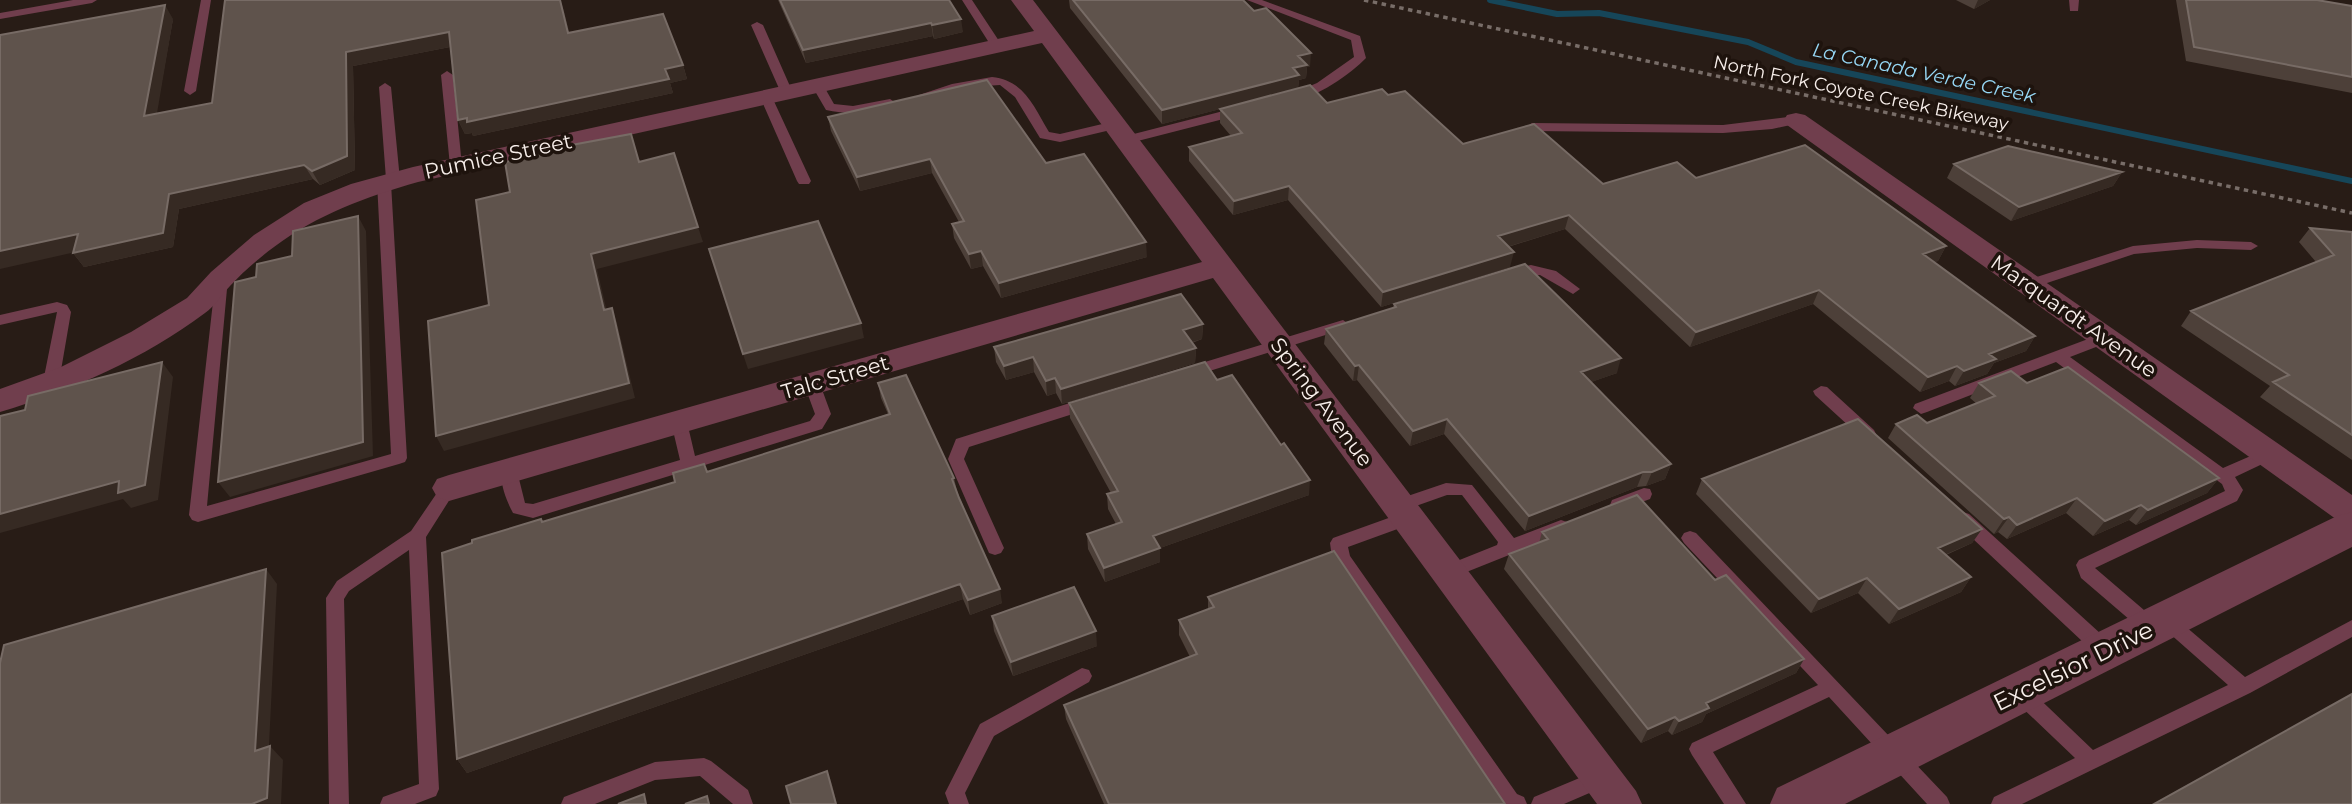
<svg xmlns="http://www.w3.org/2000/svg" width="2352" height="804" font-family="Montserrat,sans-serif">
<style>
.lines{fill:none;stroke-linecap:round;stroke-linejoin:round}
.stream{stroke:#164659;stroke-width:6}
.path{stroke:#786d68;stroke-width:3.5;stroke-dasharray:4.5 4.5;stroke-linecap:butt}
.service{fill:#703e4d;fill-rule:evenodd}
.minor{fill:#703e4d;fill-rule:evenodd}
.tertiary{fill:#703e4d;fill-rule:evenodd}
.wall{fill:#4d4039}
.shaded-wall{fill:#362a23}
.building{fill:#5f534c;stroke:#776b65;stroke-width:2}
.labels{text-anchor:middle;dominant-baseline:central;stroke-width:7;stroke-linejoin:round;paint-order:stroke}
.far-street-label{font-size:18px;fill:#f7eeea;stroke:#1e130d}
.far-water-label{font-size:19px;font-style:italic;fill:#96d7f5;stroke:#1e130d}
.street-label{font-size:21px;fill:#f7eeea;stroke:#1e130d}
.near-street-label{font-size:24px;fill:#f7eeea;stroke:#1e130d}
</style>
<rect width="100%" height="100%" fill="#281c16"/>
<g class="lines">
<path class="stream" d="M1490 0 1557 14 1599 13 1748 42 1796 62 2352 181"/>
<path class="path" d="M1364 0 2352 213"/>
<path class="service" d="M73 0H97L92 3 0 19V13Z
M201 0H211L196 91 190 95 184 91Z
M962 0H972L1003 47 1001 49H993Z
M1247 0H1262L1360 36 1366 58C1352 73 1311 102 1291 100V94L1317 83 1354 57 1351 40Z
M2069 0H2079L2078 11H2070Z
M757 22 763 25 793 93 791 96 787 97 781 93 751 25Z
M447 71 453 75 462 166 456 170 450 166 441 75Z
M992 77C1024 80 1034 107 1049 132L1060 134 1115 121 1121 125 1119 128 1060 142 1040 138 1015 97 1000 85 969 87 925 99 919 95 952 84Z
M818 82 822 83 834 104 853 106 890 99 896 103C878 116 846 114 826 110L812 86Z
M385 83 391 87 400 180 391 183 407 458 405 462 399 464 198 522 192 520 189 515 216 275H226L228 278 207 506 391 454 377 182 386 179 379 87Z
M766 93 772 97 811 181 809 184H799L797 181 760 97Z
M1239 107 1245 111 1243 114 1126 144 1120 140 1122 137Z
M1796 116 1802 120 1800 123 1772 129 1723 133 1532 131 1526 127 1532 123 1723 125Z
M2197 240 2251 242 2258 246 2251 250 2197 248 2134 254 2029 289 2022 284 2024 281 2133 246Z
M1531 265 1556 271 1580 289 1573 294 1540 275 1512 278 1505 273 1507 270Z
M57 302 67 305 71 312 59 382 51 387 43 382 57 312 0 325V315Z
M1343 320 1350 325 1348 328 1187 378 1179 373 1182 369Z
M2104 333 2109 334 2111 338 2109 342 2070 357 2223 468 2269 448 2275 450 2277 454 2275 458 2235 477 2243 490 2237 501 2095 568 2158 622 2160 627 2158 632 2151 635 2144 632 2081 578 2076 565 2079 560 2225 491 2222 484 2056 362 1927 412 1921 414 1913 408 1915 404Z
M812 379 820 384 831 414 822 429 533 518 513 513C506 500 498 480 503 467H515L517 471 525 503 533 504 680 460 671 422 679 416 687 422 695 456 810 421 815 414 804 384Z
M1821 386 1827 387 1874 430 1876 434 1874 438H1862L1815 395 1813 391Z
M1089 397 1097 403 1095 407 969 447 964 459 1004 548 1001 553 995 555 989 553 948 459 956 439Z
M449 482 455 484 457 488 426 537 439 789 436 796 415 804H380L383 797 419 784 409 550 349 591 344 599 349 804H329L326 598 337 581 411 531 443 484Z
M1446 483 1472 485 1514 538 1561 520 1567 522 1570 527 1567 532 1454 577 1448 579 1442 577 1439 572 1442 567 1497 545 1498 542 1462 495H1447L1399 512 1393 511 1390 506 1393 501Z
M1644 488 1650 489 1652 494 1650 499 1618 511 1612 510 1610 505 1612 500Z
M1408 511 1414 513 1417 518 1414 523 1348 547 1350 556 1517 794 1524 797 1527 804H1500L1332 558 1330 543 1333 538Z
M1963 512 1969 514 2112 644 2114 650 2112 656 2105 658 2098 656 1957 524 1954 519 1957 514Z
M1690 531 1696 533 1947 797 1950 804H1927L1829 697 1713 752 1746 804H1724L1692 755 1689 749 1692 743 1818 685 1684 543 1681 538 1684 533Z
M2166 612 2172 615 2245 677 2352 620V637L2250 693 2022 804H1991L1994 797 2075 758 2014 700 2011 694 2014 688 2021 686 2028 688 2093 750 2228 685 2160 625 2157 620 2160 615Z
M1082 668 1089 670 1092 676 1089 682 994 736 965 793 969 804H949L945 793 980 724Z
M704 758 711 761 748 790 753 804H733L700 776 655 780 595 804H561L564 797 655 762Z
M1601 769 1608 771 1611 778 1608 785 1564 804H1531L1534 797Z"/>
<path class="minor" d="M1011 0H1033L1636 791 1642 804H1597L1213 278 449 501 437 497 432 488 437 479 449 475 1202 262 1042 43 418 182C366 197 318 214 274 247 259 258 243 272 230 286 222 294 215 306 205 313 145 358 71 391 0 412V389L61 367 131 332 187 298 211 272 254 235 304 203 351 184 413 167 1034 31Z
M1796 113 1805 115 2352 495V526L2340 522 1787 125 1784 120 1787 115Z"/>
<path class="tertiary" d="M2352 512V547L1845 804H1770L1777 788 2337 516Z"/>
</g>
<path class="wall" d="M560 0 569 33 683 65 687 79 670 83 673 93 473 136 472 133 465 134 458 120 450 47 353 66 355 170 320 185 313 179 179 209 173 247 84 267 73 253 173 19 156 114 212 103Z
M778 0H949L963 32 934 39 933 36 806 63Z
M1069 0H1243L1310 67H1307L1306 78 1299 80 1298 88 1327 103 1388 95 1463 144 1603 184 1696 178 1946 246 1938 261 1934 262 2035 336 2026 351 1994 363 1987 374 1955 386 1949 381 1920 392 1813 304 1690 347 1565 229 1508 247 1510 267 1381 307 1288 200 1233 215 1189 161V147L1231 136 1220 123V109L1162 124 1070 8Z
M1956 0H1990L1974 9Z
M2176 0H2317L2352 6V93L2186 61Z
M828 117 1046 163 1147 257 1001 298 983 266 971 269 954 238 952 224 959 222 932 173 860 191 831 131Z
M1954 164 2122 172 2113 186 2011 221 1947 178Z
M2310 228 2352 232V460L2260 397 2270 386 2181 326 2191 311 2316 262 2299 242Z
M1394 304 1617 373 1591 382 1671 464 1665 479 1646 486 1637 487 1525 531 1444 434 1410 446 1357 380 1353 381 1324 344 1326 329 1393 308Z
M1203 324 1202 339 1192 343 1196 348 1195 363 1062 404 1056 393 1047 396 1034 372 1006 380 996 362 994 347Z
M1217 380 1309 495 1160 548V562L1105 582 1088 549 1087 534 1116 524 1108 509 1107 494 1111 493 1070 418 1069 403Z
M878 383 954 478 957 491 1002 603 970 615 963 599 467 773 457 759 472 543 675 482 704 464 708 472 888 414 881 398Z
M1979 383H2027L2219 478 2207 493 2136 525 2129 520 2093 536 2066 513 2007 539 1998 532 1994 534 1888 438 1896 424 1927 423 1977 404 1970 398Z
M1702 479 1982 529 1972 543 1946 555 1971 577 1961 592 1889 624 1858 593 1811 613 1696 494Z
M1542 532 1715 580 1804 659 1796 673 1706 714 1702 722 1672 735 1668 731 1641 743 1504 569 1509 554 1539 543Z
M1208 597 1505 804H1104L1066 719 1064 705 1190 657 1179 635V620L1208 610Z
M992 616 1097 646 1013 676 994 631Z"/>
<path class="shaded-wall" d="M560 0 564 11 573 47 568 33Z
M1978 0H1990L1974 9Z
M165 5 173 19 154 131 144 116Z
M961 19 963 32 934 39 932 25Z
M931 23 933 36 806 63 803 50Z
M449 32 455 46 353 66 355 170 320 185 312 171 346 52Z
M1311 53 1310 67H1307L1306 78 1299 80 1298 89 1162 124V110L1293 68 1298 56Z
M683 65 687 79 670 83 673 93 473 136 472 133 465 134 458 120Z
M930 159 932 173 860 191 857 177Z
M304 165 313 179 179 209 173 247 84 267 73 253 169 194Z
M2122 172 2113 186 2011 221 2019 207Z
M1289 186 1288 200 1233 215 1234 201Z
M1569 215 1565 229 1494 251 1498 236Z
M358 216 366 231 373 456 230 497 218 482Z
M698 227 703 242 597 269 610 325 604 310 591 254Z
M78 234 89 249 0 269V251Z
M1146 242 1147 257 1001 298 999 283Z
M1946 246 1938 261 1915 269 1923 254Z
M981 251 983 266 971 269 969 254Z
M1514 252 1510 267 1381 307 1383 292Z
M1819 290 1813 304 1690 347 1696 332Z
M612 308 617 323 635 398 444 451 436 436Z
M861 323 864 338 748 369 743 354Z
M1203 324 1202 339 1183 345V330Z
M2035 336 2026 351 1994 363 1987 374 1955 386 1964 371 1989 354Z
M1196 348 1195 363 1062 404 1061 389Z
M1033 357 1034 372 1006 380 1004 366Z
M1621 358 1617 373 1577 387 1581 372Z
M162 362 173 377 158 500 131 508 123 499 0 533V514Z
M1359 365 1357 380 1353 381 1355 366Z
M1957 366 1949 381 1920 392 1928 377Z
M1055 378 1056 393 1047 396 1046 381Z
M1447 419 1444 434 1410 446 1413 431Z
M1671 464 1665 479 1646 486 1652 472Z
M1643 472 1637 487 1525 531 1529 516Z
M2219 478 2207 493 2136 525 2148 510Z
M1310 480 1309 495 1160 548V562L1105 582 1104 568 1153 536Z
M2077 498 2066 513 2007 539 2017 525Z
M2141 505 2129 520 2093 536 2105 521Z
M2009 517 1998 532 1994 534 2004 519Z
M1982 529 1972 543 1928 562 1938 548Z
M266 569 277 584 268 765 255 751Z
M1971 577 1961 592 1889 624 1899 609Z
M1867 578 1858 593 1811 613 1819 599Z
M960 584 963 599 467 773 457 759Z
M1000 589 1002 603 970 615 968 600Z
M1096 631 1097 646 1013 676 1011 662Z
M1804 659 1796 673 1706 714 1702 722 1672 735 1679 721 1706 703Z
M1675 717 1668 731 1641 743 1648 729Z
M270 746 283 760 281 804H252Z
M827 771 832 784 837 804H836Z"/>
<path class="building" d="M225 0H560L568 33 663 14 683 65 665 69 669 79 467 122V118L458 120 449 32 346 52 347 156 312 171 304 165 169 194 163 233 73 253 78 234 0 251V35L165 5 144 116 212 103Z
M780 0H949L961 19 932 25 931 23 803 50Z
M1073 0H1243L1254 11 1266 8 1311 53 1298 56 1307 65 1293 68 1299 75 1162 110Z
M2186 0H2317L2352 6V77L2194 47Z
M987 80 1046 163 1084 154 1146 242 999 283 981 251 969 254 952 224 964 221 930 159 857 177 828 117Z
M1310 85 1327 103 1382 89 1388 95 1405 91 1463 144 1534 124 1603 184 1677 162 1696 178 1805 145 1946 246 1923 254 2035 336 1989 354 1996 359 1964 371 1957 366 1928 377 1819 290 1696 332 1569 215 1498 236 1514 252 1383 292 1289 186 1234 201 1189 147 1242 133 1220 109Z
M631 134 639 162 674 153 698 227 591 254 604 310 612 308 629 383 436 436 428 321 489 305 476 200 510 192 505 162 567 148 566 146Z
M2008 146 2122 172 2019 207 1954 164Z
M358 216 363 442 218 482 235 282 256 277 257 264 292 256 293 231Z
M818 221 861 323 743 354 709 249Z
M2310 228 2352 232V435L2273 382 2289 375 2191 311 2334 255Z
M1525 264 1621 358 1581 372 1671 464 1652 472H1643L1529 516 1447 419 1413 431 1359 365 1355 366 1326 329 1396 307 1394 304Z
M1181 294 1203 324 1183 330 1196 348 1061 389 1055 378 1046 381 1033 357 1004 366 994 347Z
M162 362 145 485 118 493 119 481 0 514V416L25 410 28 396Z
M1205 362 1217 380 1232 375 1281 445 1284 443 1310 480 1153 536 1160 548 1104 568 1087 534 1122 522 1107 494 1118 491 1069 403Z
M2068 367 2219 478 2148 510 2141 505 2105 521 2077 498 2017 525 2009 517 2004 519 1896 424 1917 415 1927 423 1995 396 1979 383 2011 371 2027 383Z
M906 375 954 478 952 479 959 498 1000 589 968 600 960 584 457 759 442 553 472 543V540L541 519 542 522 675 482 673 473 704 464 707 472 890 414 878 383Z
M1858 419 1982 529 1938 548 1971 577 1899 609 1867 578 1819 599 1702 479Z
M1637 495 1715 580 1726 575 1804 659 1706 703 1709 708 1679 721 1675 717 1648 729 1509 554 1548 539 1542 532Z
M1334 551 1505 804H1109L1064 705 1197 654 1179 620 1214 607 1208 597Z
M266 569 255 751 270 746 267 798 252 804H0V663L4 645Z
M1074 587 1096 631 1011 662 992 616Z
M2352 694V804H2154Z
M827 771 836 804H791L786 786Z
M644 794 646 804H618Z
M707 796 709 804H685Z"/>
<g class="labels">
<g class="far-street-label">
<text transform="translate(1861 93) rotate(12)">North Fork Coyote Creek Bikeway</text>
</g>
<g class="far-water-label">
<text transform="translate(1924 73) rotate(12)">La Canada Verde Creek</text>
</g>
<g class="street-label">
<text transform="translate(498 156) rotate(-12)">Pumice Street</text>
<text transform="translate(2074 316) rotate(35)">Marquardt Avenue</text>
<text transform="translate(835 377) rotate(-16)">Talc Street</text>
<text transform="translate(1322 402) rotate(53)">Spring Avenue</text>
</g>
<g class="near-street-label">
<text transform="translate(2073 666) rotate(-26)">Excelsior Drive</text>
</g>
</g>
</svg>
